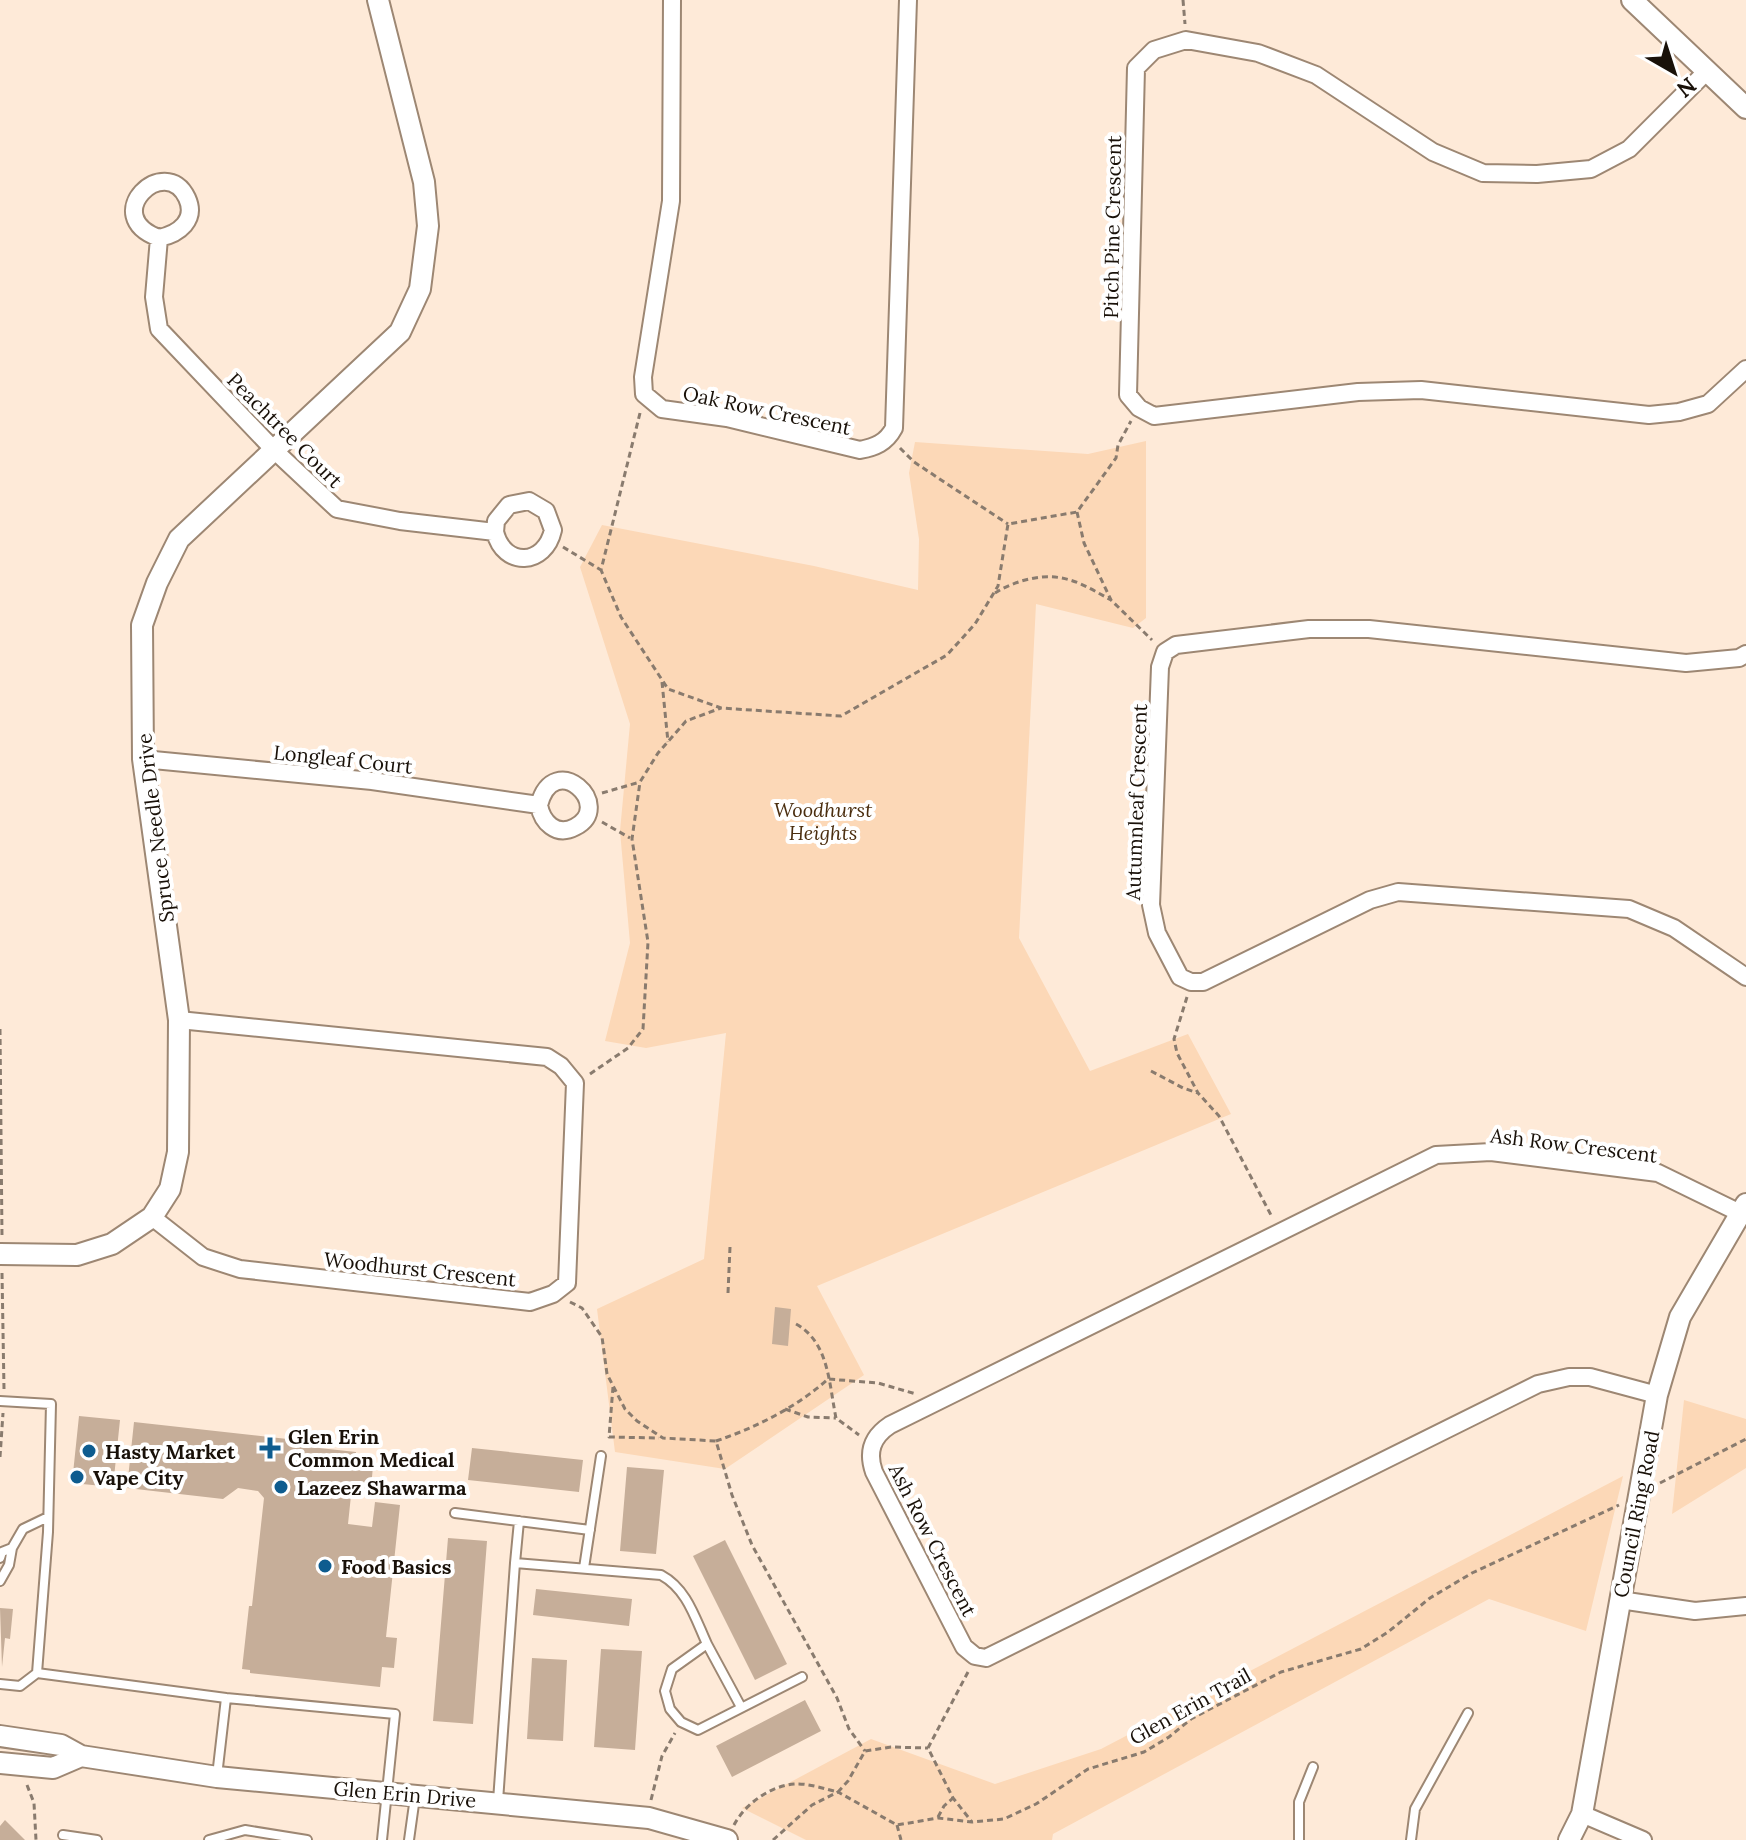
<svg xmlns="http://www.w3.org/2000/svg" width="1746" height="1840" font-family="Lora,serif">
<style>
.green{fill:#fcd8b7}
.building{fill:#c6ae99}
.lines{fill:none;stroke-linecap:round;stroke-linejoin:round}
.service-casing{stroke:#9d8773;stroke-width:12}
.minor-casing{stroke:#9d8773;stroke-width:20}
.tertiary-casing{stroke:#9d8773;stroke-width:24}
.path{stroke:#897b6e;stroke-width:3;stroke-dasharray:6 4;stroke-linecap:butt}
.service{stroke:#fff;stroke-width:8}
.minor{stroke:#fff;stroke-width:16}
.tertiary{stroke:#fff;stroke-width:20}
.poi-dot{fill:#0e5c8f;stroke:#fff;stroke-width:3}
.labels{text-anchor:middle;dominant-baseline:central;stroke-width:8;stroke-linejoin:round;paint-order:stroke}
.street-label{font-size:20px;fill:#191109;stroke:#fff}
.park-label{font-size:20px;font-style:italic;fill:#4b2e0f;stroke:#fff}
.poi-label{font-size:20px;font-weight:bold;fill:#191109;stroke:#fff;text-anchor:start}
</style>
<rect width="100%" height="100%" fill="#feead8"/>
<path class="green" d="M1146 441V618L1133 628 1036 604 1019 938 1090 1071 1188 1034 1231 1114 817 1286 864 1375 725 1469 615 1452 597 1309 704 1259 726 1033 646 1048 605 1041 630 943 620 831 630 724 580 567 602 525 814 566 918 590 919 539 909 473 915 442 1088 454Z
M1684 1400 1746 1419V1468L1672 1514Z
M1623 1476 1586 1631 1489 1599 1053 1834 1052 1840H806L742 1808 871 1739 995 1784 1101 1749Z"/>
<path class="building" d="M775 1307 791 1309 788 1346 772 1344Z
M79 1416 120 1420 113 1487 72 1483Z
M134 1422 305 1441 310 1447 356 1452 355 1464 373 1466 371 1488 352 1486 348 1524 372 1527 375 1502 400 1505 386 1637 397 1638 394 1668 382 1667 380 1687 250 1673V1670L242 1669 249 1606H252L264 1498 258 1491 238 1488 223 1499 127 1488Z
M472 1448 583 1460 579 1492 468 1480Z
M627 1467 664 1470 656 1554 620 1551Z
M448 1538 487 1541 473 1724 433 1721Z
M725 1540 787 1664 755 1680 693 1556Z
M536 1589 632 1599 629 1626 533 1615Z
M0 1608 13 1609 10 1639 5 1638 2 1667Z
M601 1649 642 1651 635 1750 594 1747Z
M532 1658 567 1660 563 1741 527 1739Z
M805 1700 821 1731 732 1777 716 1746Z
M5 1820 25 1840H0V1826Z"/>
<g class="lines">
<g class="service-casing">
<path id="service" d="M0 1401 51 1404 48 1532 37 1673 226 1698
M455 1513 590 1530
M0 1558 2 1552 12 1548 23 1529 48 1517
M515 1563 519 1521
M584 1568 601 1456
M0 1581 9 1565 12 1548
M707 1644 741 1707
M0 1684 20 1686 37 1673
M217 1776 226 1698 395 1714 382 1840
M498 1801 515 1563 661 1575C687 1589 695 1618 707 1644L672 1669 665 1691 670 1709 681 1722 698 1730 802 1677
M63 1835 97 1840
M209 1840 245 1830 307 1840
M409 1840 415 1797
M1299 1840V1802L1313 1767
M1411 1840 1415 1809 1468 1713"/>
</g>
<g class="minor-casing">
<path id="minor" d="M672 0 671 201 643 377 644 394 662 409 727 418 860 450C875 447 886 443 894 428L908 0
M1708 70 1629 149 1591 169 1537 174 1483 173 1433 152 1316 75 1258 53 1186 40 1154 50 1136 68 1128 395 1139 408 1154 416 1358 392 1421 390 1649 415 1679 412 1708 404 1746 369
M159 238C179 234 197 220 187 198 165 152 98 216 159 238L154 297 159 329 275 451 337 509 400 521 495 532C504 568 545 566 553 530L546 511 529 501 509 505 496 521 495 532
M1746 654 1739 658 1686 663 1369 629H1309L1176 645 1165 652 1160 667 1151 905 1157 933 1180 977 1191 982H1203L1370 900 1398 892 1629 909 1674 928 1746 977
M143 759 372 781 539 805C542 822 556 837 575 827 616 806 554 748 539 805
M152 1217 203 1257 240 1269 530 1302 553 1294 567 1283 575 1083 561 1066 547 1057 179 1020
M1657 1395 1590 1377H1569L1538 1384 986 1658 975 1656 964 1647 874 1472C867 1452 872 1437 890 1425L1436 1155 1491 1152 1658 1173 1740 1213
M1620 1600 1695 1611 1746 1606
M1582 1814 1643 1840"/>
</g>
<g class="tertiary-casing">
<path id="tertiary" d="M1632 0 1746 108
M0 1254 77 1255 112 1244 152 1217 170 1189 178 1152 179 1020 143 759 142 625 157 583 179 539 400 332 420 289 428 226 424 182 378 0
M0 1736 61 1745 81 1756 217 1777 649 1818 727 1840
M0 1763 53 1768 81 1756
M1569 1840 1582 1814 1657 1395 1680 1317 1746 1204"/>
</g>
<path class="path" d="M1183 0 1185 24
M640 413 601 570 621 617 668 689 721 708 841 716 947 655 975 624 998 586 1008 524 1077 512 1116 458 1118 445 1131 421
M900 448 914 462 1008 524
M1077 512 1084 543 1111 600 1152 640
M563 547 601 570
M995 593C1016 580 1045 572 1070 580 1084 584 1098 593 1111 600
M662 682 668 742
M602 793 640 782
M602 822 630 838
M1187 997 1174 1039 1177 1053 1198 1093 1219 1116 1272 1217
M0 1029 2 1237
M1151 1071 1183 1088 1198 1093
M590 1074 628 1048 643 1029 648 942 632 839 640 782 658 753 686 721 721 708
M2 1273 4 1389
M728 1293 730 1247
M570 1302 582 1308 602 1337 607 1374 625 1409 637 1421 663 1438 716 1441 732 1495 752 1545 837 1698 849 1729 865 1751
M796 1324C829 1342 829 1384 836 1418L859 1435
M613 1387 609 1437 659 1438
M785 1409 808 1417 836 1418
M716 1441C755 1428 797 1407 828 1379L878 1383 916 1394
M0 1457 3 1413
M1660 1483 1746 1439
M968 1672 928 1748 953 1798 972 1822
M27 1785 34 1803 36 1840
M651 1800 662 1756 675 1733
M938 1817 944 1806 953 1798
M734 1825C745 1804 770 1786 794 1784 808 1783 825 1789 838 1792L848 1781 865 1751 891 1747 928 1748
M897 1825 901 1840
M773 1840 812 1805 838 1792 897 1825 938 1818 972 1822 1004 1819 1036 1804 1088 1769 1144 1752 1169 1737 1191 1719 1281 1672 1361 1649 1388 1632 1430 1598 1472 1573 1619 1505"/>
<use href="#service" class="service"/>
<use href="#minor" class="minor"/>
<use href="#tertiary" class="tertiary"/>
</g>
<g class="poi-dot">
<path d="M266 1436h8v8h8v8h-8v8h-8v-8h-8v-8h8z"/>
<circle cx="89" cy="1451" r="8"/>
<circle cx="77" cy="1477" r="8"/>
<circle cx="281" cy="1487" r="8"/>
<circle cx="325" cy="1566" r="8"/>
</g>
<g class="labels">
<g class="street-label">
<text transform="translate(1112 227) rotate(-89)">Pitch Pine Crescent</text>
<text transform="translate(767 410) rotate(12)">Oak Row Crescent</text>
<text transform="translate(285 430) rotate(45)">Peachtree Court</text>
<text transform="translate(343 759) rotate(6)">Longleaf Court</text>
<text transform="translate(1136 802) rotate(-88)">Autumnleaf Crescent</text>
<text transform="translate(155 828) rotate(-97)">Spruce Needle Drive</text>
<text transform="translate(1574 1145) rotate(7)">Ash Row Crescent</text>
<text transform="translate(420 1269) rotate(6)">Woodhurst Crescent</text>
<text transform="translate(1636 1514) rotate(-79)">Council Ring Road</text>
<text transform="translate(933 1540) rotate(63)">Ash Row Crescent</text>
<text transform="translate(1190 1706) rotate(-29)">Glen Erin Trail</text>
<text transform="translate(405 1794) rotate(5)">Glen Erin Drive</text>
</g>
<g class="park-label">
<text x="823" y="809">Woodhurst<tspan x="823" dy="23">Heights</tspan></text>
</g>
<g class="poi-label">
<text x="288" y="1436">Glen Erin<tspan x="288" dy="23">Common Medical</tspan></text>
<text x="105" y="1451">Hasty Market</text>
<text x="93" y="1477">Vape City</text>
<text x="297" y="1487">Lazeez Shawarma</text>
<text x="341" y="1566">Food Basics</text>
</g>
</g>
<g transform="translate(1674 72) rotate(141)" stroke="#ffffff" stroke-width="6" paint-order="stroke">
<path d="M0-6L14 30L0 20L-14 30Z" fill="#191109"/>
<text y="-12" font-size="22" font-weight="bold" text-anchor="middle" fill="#191109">N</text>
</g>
</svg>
